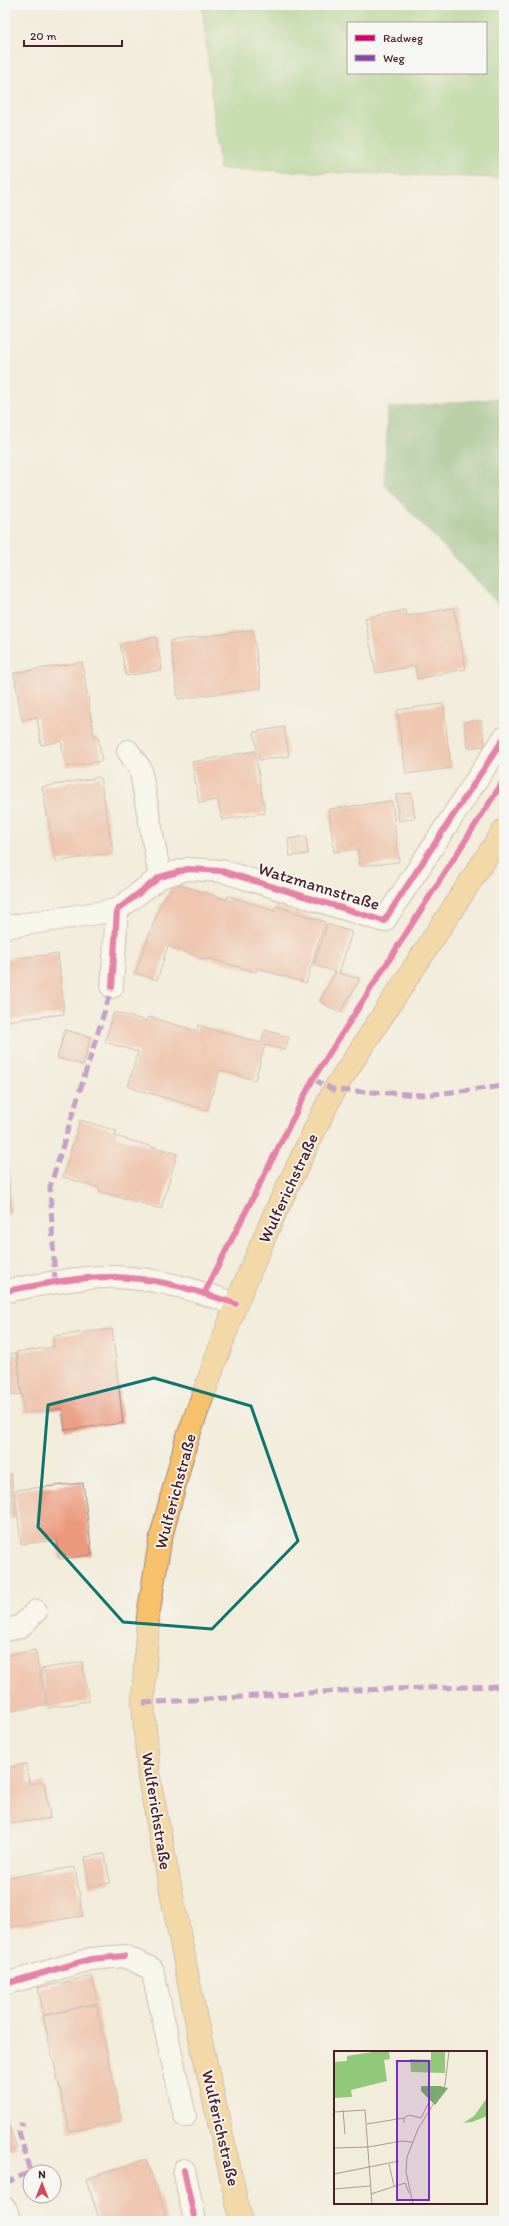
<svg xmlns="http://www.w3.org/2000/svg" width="509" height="2226" font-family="Itim,sans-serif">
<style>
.green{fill:#92c87a;stroke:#6e7452;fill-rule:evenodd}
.forest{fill:#75ac6a;stroke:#60664a}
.building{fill:#eb987d}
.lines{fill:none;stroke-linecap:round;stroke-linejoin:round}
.minor-casing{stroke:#9e8683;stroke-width:24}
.major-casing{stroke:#9e8683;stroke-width:24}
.minor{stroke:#fff;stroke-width:22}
.major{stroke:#f7c06b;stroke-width:22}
.quiet{stroke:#8e44ad;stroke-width:5;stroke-dasharray:10 5;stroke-linecap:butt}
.cycleway-casing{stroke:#f6f6f2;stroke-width:8}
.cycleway{stroke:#d6006c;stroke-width:6}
.marked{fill:none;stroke:#0f766e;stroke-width:3;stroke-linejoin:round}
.labels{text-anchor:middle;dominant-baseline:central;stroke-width:3.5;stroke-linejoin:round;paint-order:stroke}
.street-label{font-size:17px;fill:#4a1f2b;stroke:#f6f6f2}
.inset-road{fill:none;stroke:#af9a95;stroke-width:1}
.view{fill:#7b2cbf;fill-opacity:0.15;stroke:#7b2cbf;stroke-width:2}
.inset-edge{fill:none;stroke:#4a1f2b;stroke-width:2}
</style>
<rect width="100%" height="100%" fill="#f6f6f2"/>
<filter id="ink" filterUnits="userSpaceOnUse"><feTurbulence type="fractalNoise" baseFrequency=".025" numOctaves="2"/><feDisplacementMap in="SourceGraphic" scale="8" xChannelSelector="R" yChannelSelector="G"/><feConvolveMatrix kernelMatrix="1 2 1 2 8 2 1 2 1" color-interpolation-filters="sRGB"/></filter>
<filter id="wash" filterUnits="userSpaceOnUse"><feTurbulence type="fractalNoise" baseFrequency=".012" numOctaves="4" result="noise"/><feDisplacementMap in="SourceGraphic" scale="16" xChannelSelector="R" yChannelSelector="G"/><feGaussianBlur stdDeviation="0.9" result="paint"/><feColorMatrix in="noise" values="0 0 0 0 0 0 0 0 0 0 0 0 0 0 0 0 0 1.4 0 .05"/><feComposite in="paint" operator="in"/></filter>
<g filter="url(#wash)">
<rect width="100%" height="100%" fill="#f2ecdb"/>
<path class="green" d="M202 5H504V178L220 169ZM348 23H486V73H348Z"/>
<path class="forest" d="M504 398V610L384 484 388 408Z"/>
<g id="blocks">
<path class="building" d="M454 608 466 669 417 679 415 666 376 673 365 618 405 610 406 616Z
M253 630 261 688 178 699 170 641Z
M156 637 162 670 126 676 120 644Z
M82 662 94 737 98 736 102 761 66 767 61 741 41 745 37 717 22 720 14 673Z
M443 704 451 768 406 774 397 710Z
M481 720 485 746 468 748 464 722Z
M284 727 289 756 259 760 254 732Z
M255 751 265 813 222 820 218 800 199 803 192 762Z
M100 777 113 852 56 862 42 787Z
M411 793 415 818 399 821 396 795Z
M392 801 399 862 360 866 358 849 334 852 329 809Z
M306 836 308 854 290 856 288 839Z
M174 883 227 900 228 896 274 911 276 906 325 922 306 983 257 968 256 972 209 958 208 960 168 946 157 980 135 973 160 906Z
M327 924 352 932 339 973 360 979 340 1013 319 1001 336 972 314 965Z
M58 954 64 1014 5 1021V959Z
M114 1012 147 1021 149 1017 197 1031 198 1025 261 1043 265 1030 289 1037 285 1050 265 1045 255 1080 220 1070 207 1110 128 1087 138 1052 105 1042Z
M65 1030 91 1037 83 1065 57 1058Z
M80 1120 117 1131 115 1136 177 1154 161 1209 99 1191 100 1188 63 1177Z
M7 1151 11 1213H5V1152Z
M112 1329 123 1423 65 1430 62 1409 24 1413 17 1352 54 1347 53 1336Z
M16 1353 21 1394 5 1396V1355Z
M11 1474 16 1517 5 1518V1475Z
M83 1483 92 1555 59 1559 57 1540 21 1544 15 1490Z
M35 1650 46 1705 5 1712V1656Z
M82 1662 89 1701 48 1708 41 1669Z
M26 1764 29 1784 44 1782 50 1818 5 1825V1768Z
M105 1854 110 1883 89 1887 85 1857Z
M75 1867 83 1916 5 1928V1878Z
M92 1976 98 2003 44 2015 38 1988Z
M96 2004 122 2120 70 2132 43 2016Z
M5 2115 17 2148 5 2152Z
M146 2159 168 2221H100L86 2179Z"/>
</g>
</g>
<g filter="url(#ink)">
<use href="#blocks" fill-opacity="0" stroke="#9e8683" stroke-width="1"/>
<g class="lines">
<g class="minor-casing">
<path id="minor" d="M128 751 140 768 160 877
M5 927 117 910
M112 987 117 910 160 877 188 869 222 871 384 921 504 738
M5 1291C46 1284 87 1274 129 1278 166 1280 202 1293 236 1304
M5 1630 20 1627 36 1611
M5 1984 91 1959 124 1956 152 1969 185 2116
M184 2170 195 2221
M5 2208 10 2221"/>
</g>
<g class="major-casing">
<path id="major" d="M241 2221 196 2019 149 1778 143 1703 148 1616 160 1541 186 1442 236 1304 274 1215 334 1090 504 830"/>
</g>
<use href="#minor" class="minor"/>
<use href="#major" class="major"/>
<path class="quiet" d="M313 1079 334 1090 426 1095 504 1086
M55 1282 50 1187 112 987
M143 1703 356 1690 504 1686
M5 2183 30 2172 19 2131 22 2123"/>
<g class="cycleway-casing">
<path id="cycleway" d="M112 987 117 910 160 877 188 869 222 871 384 921 504 738
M5 1291C46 1284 87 1274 129 1278 166 1280 202 1293 236 1304
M204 1294 313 1079 504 780
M5 1984 91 1959 124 1956
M184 2170 195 2221"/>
</g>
<use href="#cycleway" class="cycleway"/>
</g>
</g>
<path d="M0 0H509V2226H0ZM154 1378 251 1406 298 1541 212 1629 123 1622 38 1527 48 1405Z" fill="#f2ecdb" fill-opacity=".55" fill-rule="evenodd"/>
<path class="marked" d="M154 1378 251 1406 298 1541 212 1629 123 1622 38 1527 48 1405Z"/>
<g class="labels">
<g class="street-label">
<text transform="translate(319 886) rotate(17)">Watzmannstraße</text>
<text transform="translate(288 1188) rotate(-65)">Wulferichstraße</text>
<text transform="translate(175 1491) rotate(-75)">Wulferichstraße</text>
<text transform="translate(157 1811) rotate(81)">Wulferichstraße</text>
<text transform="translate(221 2128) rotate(77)">Wulferichstraße</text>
</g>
</g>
<g transform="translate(334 2051)">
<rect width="153" height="153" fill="#f2ecdb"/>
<path d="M45 0H55L56 8 50 9 53 30 17 39 18 46 0 47V11L13 10V5ZM97 0H111V22L77 21 76 8 97 9ZM153 47V65L138 71 129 72 140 65Z" fill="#92c87a"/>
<path d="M87 35H106L114 37 101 54 87 40Z" fill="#75ac6a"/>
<path class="inset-road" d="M9 59 11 83M0 61 31 59 38 153M70 72V67L75 64 87 67 96 49M33 73 70 67M0 97 34 96 68 90 78 91M55 113 60 135M0 123 65 110M0 138 36 135M37 143 71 132 75 142M79 153 72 121 73 106 84 78 111 34 115 0"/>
<path class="view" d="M63 10H95V149H63Z"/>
<rect width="153" height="153" class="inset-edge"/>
</g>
<rect width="509" height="2226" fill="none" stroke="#f6f6f2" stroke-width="20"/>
<rect x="347" y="22" width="140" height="52" fill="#f6f6f2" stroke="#b1a0a2"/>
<rect x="355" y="35" width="20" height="6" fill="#d6006c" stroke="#b1a0a2"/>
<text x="383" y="42" font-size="12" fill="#4a1f2b">Radweg</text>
<rect x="355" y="55" width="20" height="6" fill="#8e44ad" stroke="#b1a0a2"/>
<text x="383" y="62" font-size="12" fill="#4a1f2b">Weg</text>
<g transform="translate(42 2184)"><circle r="19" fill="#f6f6f2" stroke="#b1a0a2"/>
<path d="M0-3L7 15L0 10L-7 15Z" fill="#d1495b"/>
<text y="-6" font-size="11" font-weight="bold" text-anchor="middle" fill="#4a1f2b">N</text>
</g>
<path d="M24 40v6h98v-6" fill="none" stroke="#4a1f2b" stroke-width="2"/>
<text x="30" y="40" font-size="12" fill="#4a1f2b" stroke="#f6f6f2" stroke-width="3" paint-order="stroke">20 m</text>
</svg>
